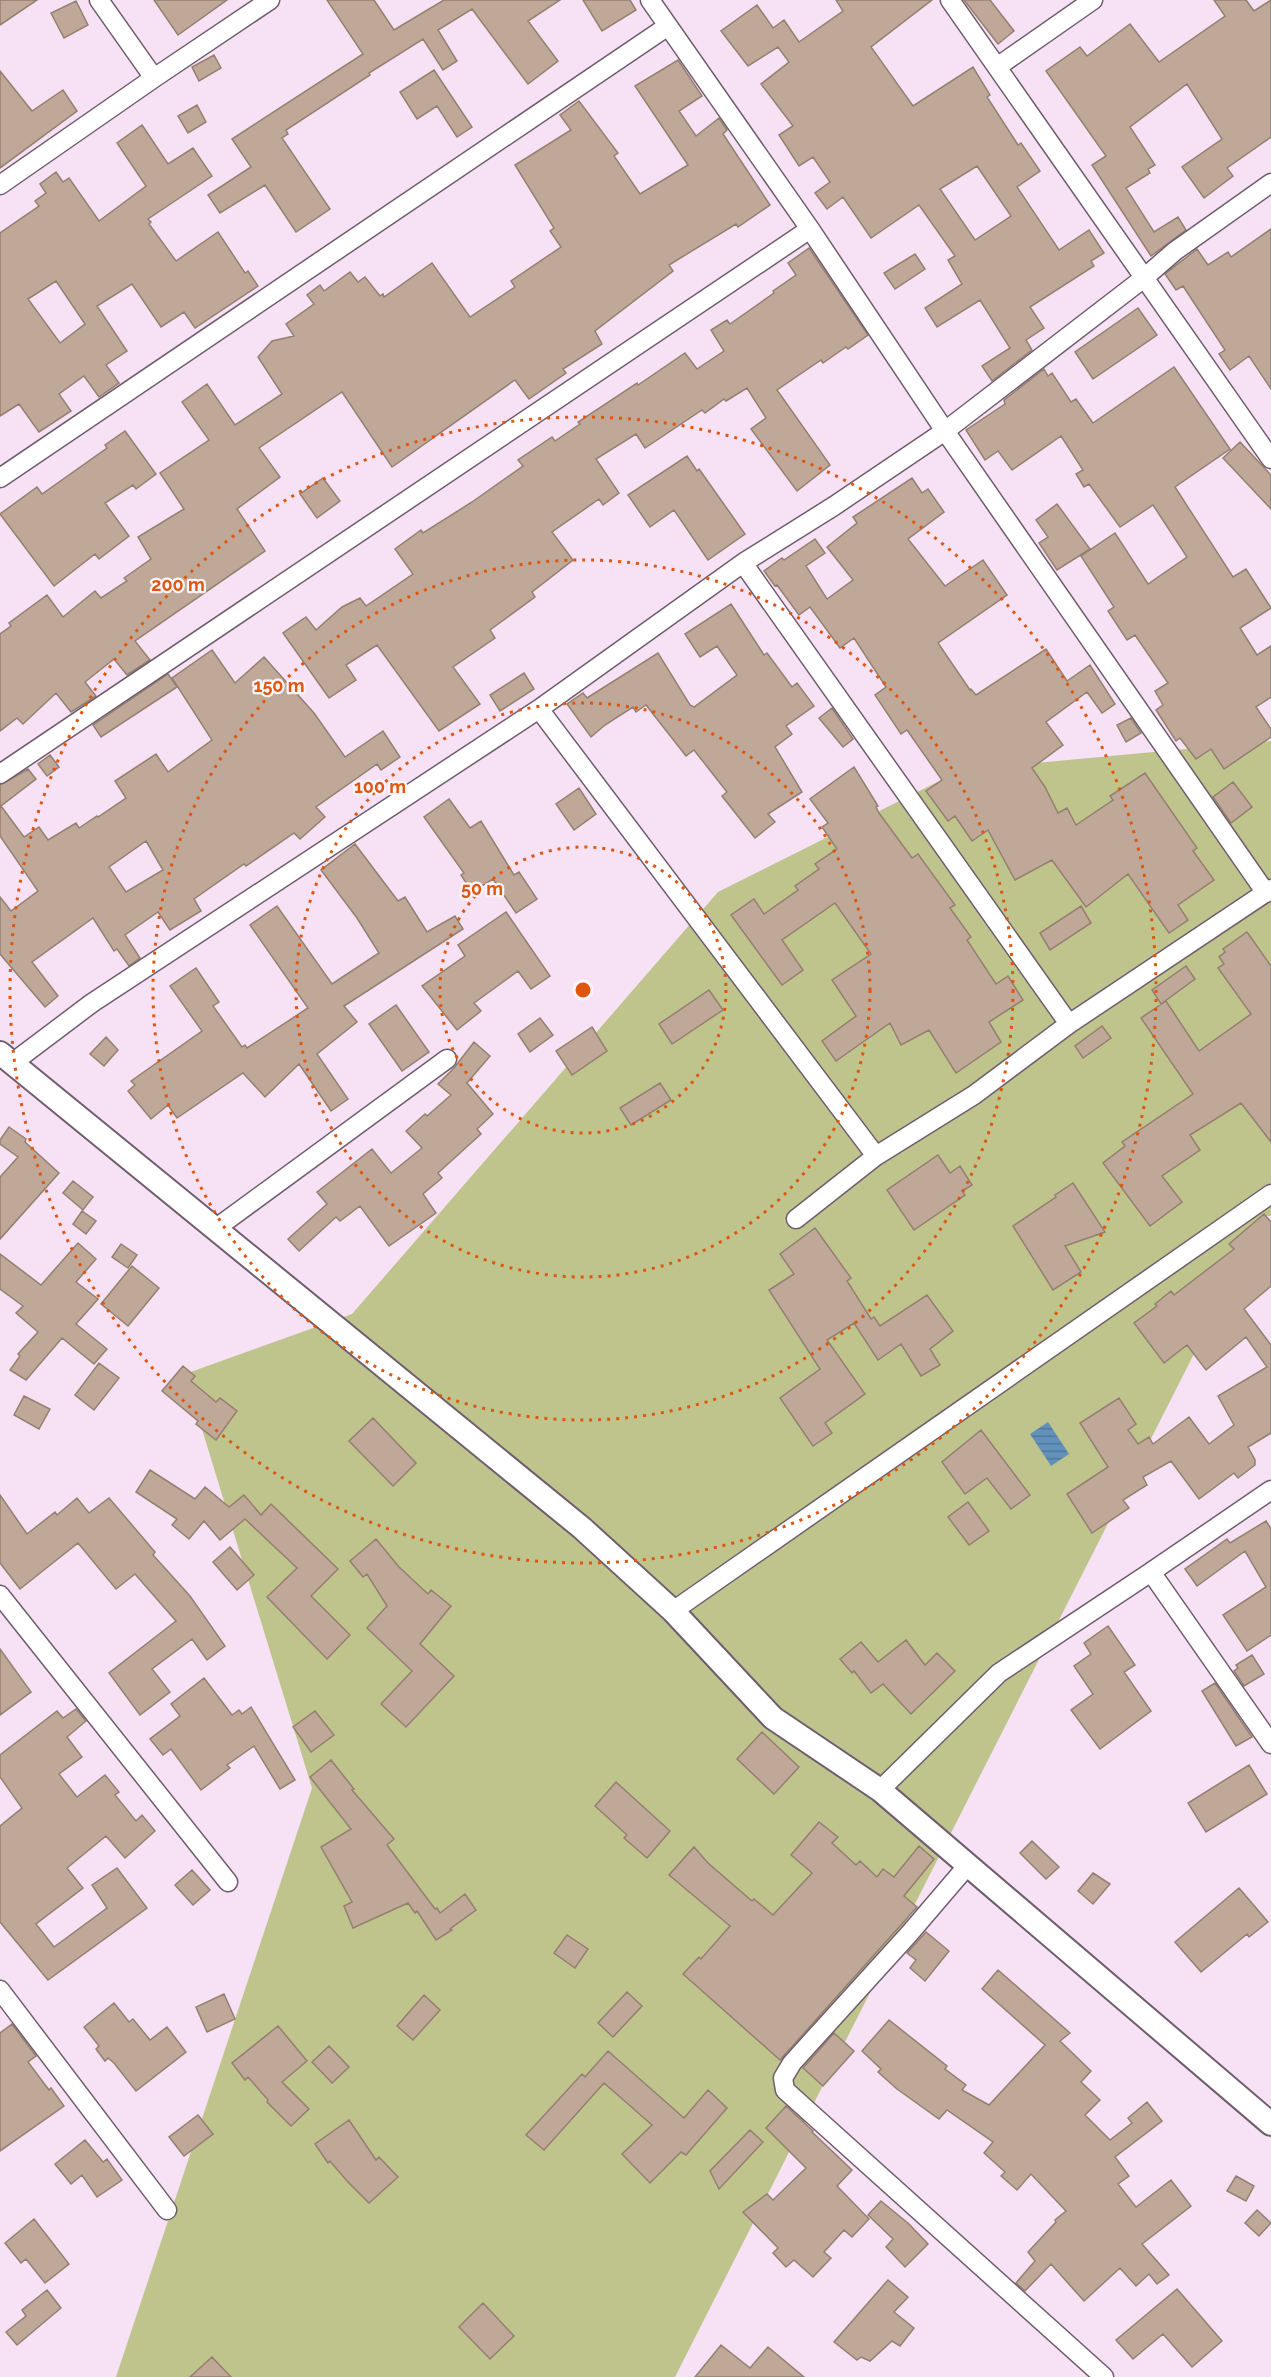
<svg xmlns="http://www.w3.org/2000/svg" width="1271" height="2377" font-family="Raleway,sans-serif">
<style>
.green{fill:#bfc48c}
.water{fill:url(#water-rules)}
.building{fill:#bfa898;stroke:#947f70;stroke-width:1.5;fill-rule:evenodd}
.lines{fill:none;stroke-linecap:round;stroke-linejoin:round}
.minor-casing{stroke:#6f5d6d;stroke-width:21}
.tertiary-casing{stroke:#6f5d6d;stroke-width:26}
.minor{stroke:#fff;stroke-width:18}
.tertiary{stroke:#fff;stroke-width:22}
.ring{fill:none;stroke:#df570e;stroke-width:3;stroke-dasharray:3 6}
.centre{fill:#df570e;stroke:#fcf4fc;stroke-width:3}
.ring-label{font-size:18px;text-anchor:middle;font-weight:bold;fill:#df570e;stroke:#fcf4fc;stroke-width:4.5;stroke-linejoin:round;paint-order:stroke}
</style>
<defs>
<pattern id="water-rules" width="6" height="5" patternUnits="userSpaceOnUse" patternTransform="scale(1.5)"><rect width="6" height="5" fill="#6292bb"/><path d="M0 2.5h6" fill="none" stroke="#517798"/></pattern>
</defs>
<rect width="100%" height="100%" fill="#f7e2f5"/>
<path class="green" d="M1271 741V1216H1264L675 2377H116L312 1788 185 1374 352 1314 718 892 961 770Z"/>
<path class="water" d="M1048 1422 1069 1454 1051 1466 1030 1434Z"/>
<path class="building" d="M0 0H37L0 25Z
M154 0H227L178 35Z
M327 0H374L394 30 444 0H560L528 21 558 61 528 84 472 9 438 30 457 61 443 70 423 39 369 73 370 75 286 130 288 134 282 138 330 209 296 232 265 185 220 213 208 195 251 167 232 139 363 54Z
M583 0H630L636 10 602 31Z
M836 0H932L871 47 913 106 973 67 990 95 987 97 1018 145 1021 143 1040 171 1017 187 1059 250 1089 230 1104 253 1091 261 1094 266 1030 307 1044 328 1026 340 1032 350 992 381 982 366 1010 348 980 300 937 327 925 308 962 284 948 260 955 256 919 205 871 238 843 197 827 209 815 193 830 182 813 157 799 166 779 135 793 126 761 84 789 62 778 47 748 66 721 31 757 5 773 28 784 20 799 42 843 11ZM977 166 1011 216 975 240 940 189Z
M964 0H990L1014 31 998 44Z
M1214 0H1246L1254 11 1271 0V137L1227 168 1233 176 1204 198 1182 167 1222 139 1187 84 1130 127 1155 165 1148 169 1150 173 1126 188 1154 232 1178 217 1186 230 1151 256 1092 165 1106 156 1046 71 1080 47 1087 56 1130 24 1159 62 1225 16Z
M76 1 88 25 64 38 51 13Z
M214 55 221 68 199 81 192 67Z
M678 60 702 96 679 111 696 136 719 118 727 130 723 134 770 205 738 227 736 224 669 265 673 271 595 331 602 344 563 369 566 373 529 399 515 380 392 467 342 392 259 448 280 477 237 509 265 551 135 641 150 660 127 675 114 659 85 682 96 696 82 705 71 712 56 693 23 724 17 718 0 731V634L11 626 9 623 47 595 63 617 95 591 101 598 127 581 124 578 151 559 138 537 184 509 160 473 209 440 182 402 207 384 235 425 282 394 258 357 272 341 294 336 286 324 314 304 307 295 320 285 324 291 350 272 358 282 365 277 380 296 383 294 384 297 432 263 470 317 515 287 511 281 561 247 550 231 554 228 515 165 571 130 560 115 579 101 618 153 614 156 640 194 688 165 635 86Z
M434 70 472 127 457 137 437 106 417 119 400 92Z
M0 71 32 111 63 90 77 111 0 168Z
M197 105 206 122 188 133 178 116Z
M142 125 168 164 193 148 212 176 148 219 151 222 149 224 176 261 218 232 245 273 248 271 258 286 195 328 184 312 161 327 132 284 97 306 127 351 106 365 119 383 99 397 84 376 59 394 71 411 39 432 19 404 0 416V233L39 206 35 201 46 193 40 184 56 172 63 182 69 178 99 221 146 186 117 143ZM56 281 85 324 60 343 28 299Z
M1271 229V389L1249 356 1230 370 1219 354 1225 350 1183 286 1176 290 1165 274 1197 249 1208 265 1228 252 1231 257Z
M809 248 868 335 848 349 846 347 823 363 821 360 777 390 830 465 797 491 751 429 766 418 747 388 726 401 724 399 705 413 702 410 645 448 636 434 596 459 619 493 603 505 599 499 552 532 573 560 532 592 535 597 490 630 495 638 453 667 480 704 439 731 377 645 346 665 356 680 329 698 283 633 306 617 316 630 342 607 360 598 366 606 413 574 395 549 421 530 423 533 472 502 523 466 518 460 552 437 555 441 580 424 578 422 637 383 638 385 685 353 697 369 724 351 711 330 727 320 730 324 774 293 773 291 796 275 788 263Z
M915 254 925 269 895 289 884 273Z
M1138 308 1157 335 1093 379 1075 352Z
M1174 367 1230 449 1175 487 1233 577 1246 569 1271 608 1240 628 1257 655 1271 646V697L1256 707 1271 729V737L1224 769 1211 749 1196 759 1180 738 1176 741 1156 710 1163 705 1155 691 1168 683 1135 635 1127 640 1108 611 1114 607 1081 556 1115 533 1148 584 1187 557 1153 505 1120 527 1089 484 1084 487 1076 474 1083 470 1061 436 1012 470 998 451 985 460 966 430 1005 404 1004 400 1044 369 1048 376 1052 373 1071 402 1076 399 1093 423Z
M125 431 156 474 136 489 133 485 105 503 129 536 99 559 95 554 54 586 0 514 37 487 42 494 107 448 105 445Z
M1240 442 1271 475V509L1223 458Z
M687 456 697 471 699 469 745 534 708 560 674 510 650 527 628 495Z
M323 478 340 501 317 518 300 494Z
M912 478 922 493 928 489 944 512 908 539 945 586 983 560 1007 595 938 643 970 690 971 689 976 695 1046 649 1067 681 1090 665 1115 704 1102 713 1087 692 1046 722 1063 745 1032 768 1045 787 1058 813 1067 808 1076 825 1113 800 1110 796 1145 773 1197 848 1193 851 1214 880 1178 905 1188 920 1169 933 1128 874 1086 907 1052 860 1015 880 988 830 972 841 955 816 948 821 926 791 942 780 907 730 901 734 875 695 886 687 854 638 840 648 810 607 799 615 777 585 775 586 764 571 782 558 784 560 815 539 825 553 806 566 827 599 853 580 827 547 857 523 853 517Z
M1057 504 1090 549 1057 570 1039 543 1048 537 1036 520Z
M731 604 764 655 767 653 792 687 797 683 814 706 786 726 792 734 775 747 802 792 768 814 775 822 755 838 722 796 727 792 694 750 686 756 646 705 636 712 633 707 605 725 591 737 567 704 583 693 587 698 658 653 690 705 694 707 737 675 717 646 700 657 685 634Z
M212 650 235 683 264 657 314 713 345 757 383 731 400 757 381 770 377 764 316 807 325 817 300 839 294 833 246 866 244 864 194 899 201 911 170 930 158 912 125 935 140 958 129 966 117 949 114 951 93 918 32 962 58 996 45 1007 0 954V897L11 911 38 891 0 836V785L28 769 36 779 1 806 24 837 39 827 48 840 76 823 79 828 97 816 98 817 126 798 115 781 156 754 168 772 212 740 172 678ZM146 841 163 870 126 892 109 867Z
M524 673 534 689 500 711 490 695Z
M168 674 177 687 101 737 93 725Z
M832 708 853 739 843 747 819 718Z
M1131 718 1141 733 1126 742 1117 725Z
M50 755 59 767 47 776 38 764Z
M854 767 878 806 876 807 879 813 912 858 918 854 955 905 950 908 971 937 967 940 996 984 1008 976 1023 1000 989 1022 1001 1042 956 1073 929 1030 901 1045 890 1023 836 1061 822 1041 856 1016 832 980 871 954 835 903 782 940 803 970 782 985 731 915 754 899 764 914 798 890 795 886 819 869 815 864 837 849 822 827 828 823 810 799Z
M1233 782 1252 807 1231 823 1213 797Z
M579 788 596 814 574 830 556 804Z
M449 799 470 828 481 821 514 875 519 872 537 899 516 913 493 879 472 892 461 875 464 873 424 817Z
M355 844 398 901 405 897 427 932 455 916 463 929 344 1006 357 1022 317 1054 348 1099 331 1111 299 1064 265 1097 243 1073 177 1118 168 1105 151 1119 128 1091 135 1085 131 1081 202 1031 170 986 196 968 219 1002 213 1006 242 1047 245 1045 247 1048 308 1008 250 925 277 906 332 984 379 953 357 918 321 870Z
M1081 906 1091 923 1050 950 1040 933Z
M506 912 550 976 531 989 518 971 474 1003 481 1011 457 1030 422 986 465 956 458 945Z
M1247 932 1271 966V1142L1241 1103 1190 1135 1200 1150 1162 1176 1182 1202 1150 1226 1103 1163 1125 1146 1122 1142 1193 1094 1141 1018 1166 1001 1199 1051 1251 1014 1218 968 1224 964 1219 957 1225 952 1223 949Z
M1186 966 1195 979 1161 1004 1152 990Z
M709 990 723 1010 672 1044 659 1024Z
M396 1005 429 1052 402 1071 369 1024Z
M540 1018 553 1035 530 1052 518 1034Z
M1102 1026 1111 1038 1083 1058 1075 1046Z
M592 1027 607 1051 572 1075 556 1051Z
M106 1037 118 1050 104 1066 90 1054Z
M474 1042 490 1056 467 1083 493 1114 477 1129 481 1134 438 1173 442 1178 423 1194 436 1213 389 1246 360 1206 340 1221 336 1217 299 1251 288 1239 327 1204 317 1192 372 1149 391 1173 422 1148 406 1131 425 1114 427 1116 451 1095 438 1084 454 1068Z
M660 1083 671 1100 631 1125 620 1108Z
M9 1127 26 1139 25 1142 59 1173 0 1239V1177L18 1157 0 1144V1140Z
M938 1155 950 1173 960 1166 972 1185 962 1191 965 1195 914 1230 887 1190Z
M73 1181 93 1197 83 1210 63 1193Z
M1073 1183 1105 1232 1065 1246 1081 1272 1053 1290 1013 1226 1056 1197 1055 1195Z
M82 1211 96 1221 86 1234 73 1224Z
M1264 1214 1271 1222V1286L1244 1309 1271 1345V1433L1248 1447 1255 1460V1465L1238 1478 1234 1473 1199 1499 1171 1461 1143 1477 1147 1485 1123 1500 1129 1508 1092 1533 1067 1494 1108 1467 1080 1423 1119 1398 1136 1424 1128 1430 1138 1444 1149 1437 1153 1444 1189 1417 1209 1444 1234 1425 1218 1396 1267 1367 1246 1337 1206 1370 1187 1345 1164 1363 1134 1323 1157 1306 1155 1304 1171 1291 1174 1295 1234 1249 1229 1244Z
M815 1228 851 1278 847 1281 871 1319 874 1317 880 1326 927 1295 953 1331 930 1349 940 1365 921 1376 901 1344 878 1360 854 1323 827 1340 865 1394 825 1423 832 1433 813 1446 780 1398 820 1369 769 1290 794 1274 780 1254Z
M78 1243 96 1259 76 1282 98 1299 76 1324 107 1349 94 1364 62 1338 26 1380 10 1370 20 1356 18 1354 38 1332 16 1313 23 1306 0 1289V1254L41 1285Z
M121 1244 137 1255 128 1268 112 1257Z
M132 1266 159 1288 128 1326 101 1304Z
M99 1363 119 1378 94 1410 75 1395Z
M183 1366 195 1376 191 1381 216 1402 220 1398 237 1411 216 1440 196 1424 198 1421 162 1391Z
M24 1396 50 1409 39 1429 14 1415Z
M373 1418 416 1463 393 1486 349 1441Z
M981 1430 1030 1495 1011 1509 987 1478 965 1494 942 1462Z
M150 1470 195 1499 205 1487 229 1507 244 1495 261 1515 271 1504 338 1569 311 1596 350 1635 327 1659 267 1597 297 1568 245 1519 220 1540 204 1521 189 1539 172 1525 177 1519 136 1492Z
M0 1495 27 1534 55 1512 57 1515 77 1498 89 1513 109 1498 155 1552 153 1555 190 1596 225 1646 207 1660 192 1639 152 1669 170 1692 140 1715 109 1673 176 1621 135 1574 116 1589 78 1543 20 1589 0 1563Z
M968 1502 989 1531 969 1545 948 1517Z
M1266 1521 1271 1529V1635L1247 1651 1223 1615 1266 1587 1245 1551 1197 1586 1185 1569 1227 1539 1230 1543Z
M376 1539 399 1567 428 1594 431 1590 451 1606 420 1644 454 1676 406 1727 381 1704 412 1671 367 1628 387 1606 367 1574 363 1577 350 1561Z
M230 1547 254 1575 237 1590 213 1562Z
M1108 1626 1135 1665 1124 1672 1151 1711 1100 1749 1071 1710 1093 1694 1074 1666 1091 1654 1084 1643Z
M906 1640 925 1665 937 1653 955 1671 911 1714 883 1684 871 1693 854 1671 852 1673 840 1659 861 1642 878 1662Z
M0 1649 31 1692 0 1715Z
M1252 1655 1264 1674 1244 1686 1234 1671 1238 1668 1236 1665Z
M204 1678 232 1715 239 1710 242 1714 251 1707 295 1780 280 1789 254 1746 227 1765 230 1768 201 1790 171 1749 163 1755 150 1739 180 1716 171 1704Z
M1215 1683 1252 1737 1236 1746 1202 1691Z
M76 1709 86 1721 67 1737 82 1757 59 1774 77 1797 105 1775 119 1792 115 1795 136 1821 142 1815 155 1831 125 1858 106 1836 67 1868 83 1888 36 1924 54 1947 107 1908 92 1885 117 1868 147 1908 48 1980 0 1922V1826L22 1808 0 1777V1755L57 1711 63 1718Z
M315 1711 334 1735 311 1752 293 1727Z
M762 1732 799 1767 774 1794 737 1759Z
M331 1760 354 1789 352 1790 394 1839 387 1845 435 1909 437 1908 440 1913 465 1894 476 1910 450 1929 452 1930 436 1940 417 1911 415 1913 408 1903 353 1928 344 1906 352 1902 321 1847 351 1829 310 1777Z
M1249 1765 1267 1794 1206 1832 1188 1803Z
M616 1782 670 1831 647 1858 624 1838 627 1835 595 1806Z
M819 1822 838 1837 832 1843 856 1865 860 1861 877 1877 883 1869 894 1877 919 1846 934 1859 904 1896 917 1907 780 2060 683 1974 699 1957 701 1959 730 1926 669 1875 694 1847 708 1863 752 1901 754 1899 773 1915 812 1873 791 1855Z
M1032 1841 1059 1867 1046 1879 1020 1853Z
M192 1870 210 1890 193 1905 175 1885Z
M1093 1873 1110 1884 1093 1904 1078 1891Z
M1239 1888 1268 1922 1249 1937 1247 1934 1201 1972 1175 1942Z
M926 1932 949 1951 925 1981 910 1968 916 1960 907 1953Z
M567 1935 588 1949 575 1968 554 1953Z
M998 1970 1070 2033 1060 2041 1091 2071 1081 2082 1100 2100 1085 2115 1110 2140 1132 2123 1128 2118 1147 2102 1162 2121 1115 2157 1129 2176 1118 2184 1136 2207 1171 2180 1191 2206 1142 2244 1169 2275 1157 2284 1149 2274 1136 2286 1120 2268 1084 2301 1051 2264 1025 2291 1016 2283 1035 2261 1028 2252 1056 2222 1055 2220 1066 2211 1031 2174 1017 2190 1001 2176 1005 2172 984 2153 993 2142 947 2110 939 2119 897 2089 878 2072 881 2069 862 2051 889 2020 947 2066 945 2069 966 2085 962 2090 989 2105 1045 2045 982 1989Z
M627 1992 642 2006 613 2037 598 2023Z
M224 1994 235 2019 207 2032 196 2007Z
M424 1995 440 2010 413 2040 397 2026Z
M114 2003 129 2022 133 2019 150 2040 167 2027 186 2052 136 2091 114 2063 108 2058 105 2061 96 2049 99 2046 84 2027Z
M12 2024 36 2056 28 2062 49 2090 51 2088 64 2106 0 2151V2033Z
M278 2026 307 2061 282 2082 309 2109 291 2126 267 2102 268 2100 248 2077 245 2080 232 2063Z
M834 2033 854 2051 823 2086 803 2068Z
M329 2046 349 2067 332 2083 312 2062Z
M608 2051 684 2118 708 2090 727 2108 686 2155 681 2152 650 2183 622 2154 652 2125 604 2083 544 2150 526 2135 582 2074 585 2077Z
M786 2106 813 2131 812 2132 852 2170 837 2186 869 2219 852 2237 844 2230 824 2252 831 2258 813 2277 794 2260 786 2267 773 2253 778 2248 743 2212 767 2194 773 2200 806 2168 766 2128Z
M198 2115 213 2134 184 2156 169 2137Z
M349 2120 376 2160 379 2157 398 2177 369 2203 347 2181 330 2161 328 2163 315 2144Z
M750 2130 763 2142 719 2189 710 2171Z
M85 2140 103 2162 107 2159 122 2180 97 2197 82 2175 71 2184 55 2164Z
M1236 2176 1254 2186 1246 2201 1227 2191Z
M881 2201 909 2224 928 2244 905 2267 886 2247 893 2239 868 2215Z
M1257 2210 1271 2223 1259 2236 1245 2223Z
M34 2219 69 2264 45 2283 26 2259 21 2263 5 2243Z
M888 2280 908 2297 894 2312 914 2328 900 2346 892 2341 870 2361 861 2357 857 2360 834 2342Z
M1177 2289 1222 2341 1192 2367 1163 2334 1133 2359 1116 2340Z
M47 2290 61 2308 17 2345 6 2332 26 2316 22 2310Z
M483 2303 514 2336 490 2359 459 2327Z
M721 2345 750 2368 768 2347 804 2377H695Z
M212 2357 231 2377H190Z"/>
<g class="lines">
<g class="minor-casing">
<path id="minor" d="M99 0 154 78
M650 0 810 229 945 431 1266 893
M950 0 1271 459
M997 67 1093 0
M0 185 154 78 270 0
M0 478 668 26
M743 563 1069 1024
M539 709 876 1156
M0 774 810 229
M11 1064 92 1003 539 709 743 563 834 506 945 431 1144 278 1175 251 1271 183
M796 1219 876 1156 974 1095 1069 1024 1271 889
M215 1229 447 1059
M1271 1490 1151 1572 1271 1744
M0 1595 228 1882
M673 1611 1271 1194
M880 1790 999 1673 1151 1572
M968 1865 909 1934 792 2063 783 2078 785 2090 1104 2377
M0 1990 167 2210"/>
</g>
<g class="tertiary-casing">
<path id="tertiary" d="M0 1053 582 1528 673 1611 773 1718 880 1790 1271 2124"/>
</g>
<use href="#minor" class="minor"/>
<use href="#tertiary" class="tertiary"/>
</g>
<g class="ring">
<circle cx="583" cy="990" r="143"/>
<circle cx="583" cy="990" r="287"/>
<circle cx="583" cy="990" r="430"/>
<circle cx="583" cy="990" r="573"/>
</g>
<circle cx="583" cy="990" r="9" class="centre"/>
<g class="ring-label">
<text x="178" y="591">200 m</text>
<text x="279" y="692">150 m</text>
<text x="380" y="793">100 m</text>
<text x="482" y="895">50 m</text>
</g>
</svg>
